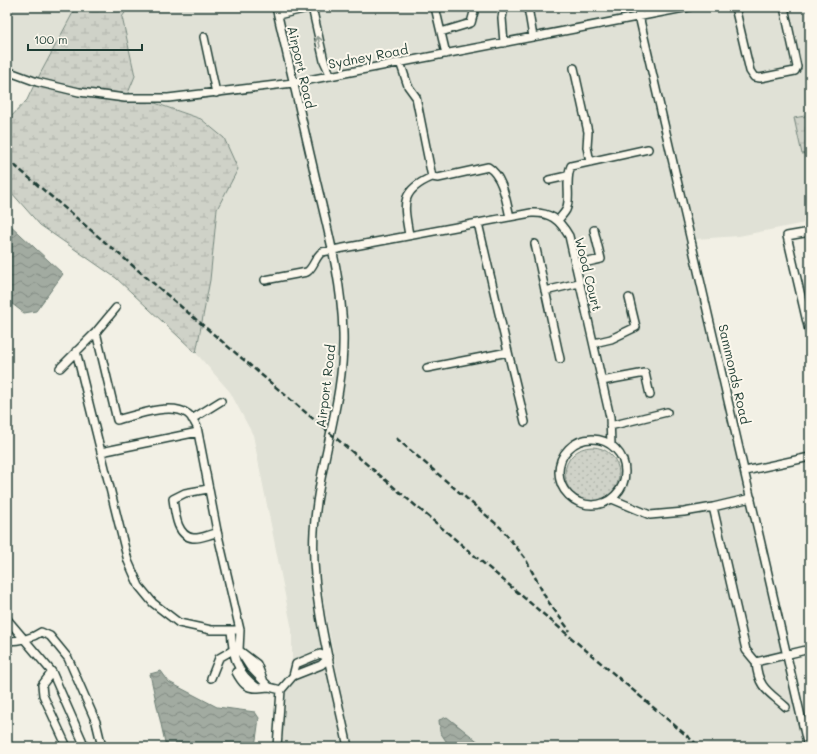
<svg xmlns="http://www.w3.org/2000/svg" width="817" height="754" font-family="Mali,sans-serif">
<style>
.built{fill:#e0e1d6}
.grass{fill:url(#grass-dots);stroke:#77887e}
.wetland{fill:url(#wetland-marsh);stroke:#77887e}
.water{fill:url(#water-waves);stroke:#6e7f75}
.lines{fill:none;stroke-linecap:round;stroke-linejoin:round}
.minor-casing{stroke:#1f3d34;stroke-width:10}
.minor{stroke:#fbf7ec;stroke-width:7}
.rail{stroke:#1f3d34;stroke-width:2.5;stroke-dasharray:6 3;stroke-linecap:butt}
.oneway{stroke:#8d9a90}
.labels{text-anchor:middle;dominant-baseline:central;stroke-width:4;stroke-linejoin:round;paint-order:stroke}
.street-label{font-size:13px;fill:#1f3d34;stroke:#fbf7ec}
</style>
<defs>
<pattern id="grass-dots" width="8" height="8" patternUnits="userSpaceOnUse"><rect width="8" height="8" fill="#cfd2c8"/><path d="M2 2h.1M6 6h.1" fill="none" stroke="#b1b5ac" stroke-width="1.8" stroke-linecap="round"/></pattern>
<pattern id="wetland-marsh" width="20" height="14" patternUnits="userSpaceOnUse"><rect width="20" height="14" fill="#cfd2c8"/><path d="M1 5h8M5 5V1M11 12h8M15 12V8" fill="none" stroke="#b1b5ac"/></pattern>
<pattern id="water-waves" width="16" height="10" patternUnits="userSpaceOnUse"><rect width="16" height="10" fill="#a2aba1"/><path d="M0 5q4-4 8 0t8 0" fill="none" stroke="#838c84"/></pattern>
</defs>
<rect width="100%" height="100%" fill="#f2f0e5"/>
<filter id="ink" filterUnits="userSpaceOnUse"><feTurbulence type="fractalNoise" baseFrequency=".025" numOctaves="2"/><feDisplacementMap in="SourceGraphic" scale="8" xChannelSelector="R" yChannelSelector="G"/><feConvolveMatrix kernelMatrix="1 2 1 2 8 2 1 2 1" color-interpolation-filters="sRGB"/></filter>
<g filter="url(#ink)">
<path class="built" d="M7 7H76L38 78 7 66Z
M129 7H271L288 80 168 94 128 93 135 76 122 17Z
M280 7H632L634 14 297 78Z
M641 7H658L659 9 642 12Z
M709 7H810V115L794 118 802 153H810V222L739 236 695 239 644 20Z
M636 21 804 747H485L447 717 440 732 450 747H352L324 606 319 567V531L325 479 336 435 346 372 348 334 345 291 338 252 531 217 541 216 550 219 558 226 564 237 605 418 606 438 589 435 577 439 567 445 559 456 555 468 556 480 560 492 568 501 579 507 592 510 604 508 616 502 624 493 628 484 630 471 628 460 623 450 616 443 614 416 598 342 573 235 565 221 554 212 544 209H531L336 245 298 86Z
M290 87 328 250 336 292 339 334 337 372 327 434 316 478 310 532V568L323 651 318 650 308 653 292 663V630L253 435 230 392 196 353 210 280 217 209 238 169 201 119 153 102 215 97Z
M326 666 343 747H281L286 691 296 679Z"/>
<path class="grass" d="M565 474a27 27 0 1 1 54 0a27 27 0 1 1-54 0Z"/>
<path class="wetland" d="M76 7H129L122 17 135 76 128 93 130 94 80 88 38 78Z
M34 85 78 96 124 102H152L201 119 224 138 238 169 217 209 210 280 196 353 116 278 40 225 11 192H7V121L27 100Z
M810 115V153L802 154 794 118Z"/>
<path class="water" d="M7 222 63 274 36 311 24 313 7 300Z
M161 671 169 682 217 707 255 712 259 718 255 747H166L150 674Z
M447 717 485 747H450L440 732 439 720Z"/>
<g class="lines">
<g class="minor-casing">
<path id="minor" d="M276 7C289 65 303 122 316 180 328 231 342 281 343 333 345 400 318 464 314 531 310 597 334 681 348 747
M435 7 446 54
M504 7 502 18 504 43
M528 7 533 37
M637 7 808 747
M735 7 750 71 754 77 760 78 795 71 797 67 784 7
M278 15 312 7 324 61 331 76
M441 32 471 23 474 12 472 7
M204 37 216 93
M400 62 408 86 416 97 432 177 438 178 488 167C503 176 506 201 510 217
M574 68 588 132 587 147 590 162
M7 71 37 82 79 92 125 98H168L293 83 689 7
M549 180 567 176
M558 221C560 217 564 214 566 210 572 196 564 182 571 166L648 149
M810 232 787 236 810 335
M409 235C404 205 399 191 432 177
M535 244 560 359
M575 265 601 259 594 230
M265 280 307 272C314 267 315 257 322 252L531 213C550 212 559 219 569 236L610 417 611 445
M545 291 579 283
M96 332 117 420C136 415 171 402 188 414 192 417 195 423 197 427L217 531 240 630 239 650 250 667 269 687
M594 343 611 339 636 327 629 298
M76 351 128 561 139 586 153 603 179 623 211 630H240
M508 352 525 422
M60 368 96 332 116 308
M427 368 508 352 478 223
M602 381 645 373 650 395
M192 419 221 401
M610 426 667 412
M559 472a33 33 0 1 1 66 0a33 33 0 1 1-66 0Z
M101 452 198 432
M745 471 810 457
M208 489 185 493 173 499C175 511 176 536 193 538 200 539 210 534 217 533
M751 498 713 507 746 650 756 662 810 649
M612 499 650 515 684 512 713 507
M7 619 52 672 82 740 83 747
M231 630C233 656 235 672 258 688L269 687 281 690
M7 641C19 641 31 639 41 632L50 636 68 658 96 722 102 747
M240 651 257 664 263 679
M320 654 329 658 321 665 293 676 296 664Z
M756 662C758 688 768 691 786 707
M52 672 42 685 43 695 67 747
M236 672C242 683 246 689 259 688
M211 678 219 658 233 650
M277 747 281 690 293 676"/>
</g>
<use href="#minor" class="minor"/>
<path class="rail" d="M7 159 700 747
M396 438 501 528 525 558 547 600 570 631"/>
</g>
<defs><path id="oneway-shaft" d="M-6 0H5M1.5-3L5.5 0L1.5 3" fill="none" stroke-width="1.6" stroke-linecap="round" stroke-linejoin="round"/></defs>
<use class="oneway" href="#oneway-shaft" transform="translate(319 42) rotate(-102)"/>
</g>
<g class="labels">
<g class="street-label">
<text transform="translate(368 56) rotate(-11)">Sydney Road</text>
<text transform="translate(302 67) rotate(77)">Airport Road</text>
<text transform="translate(589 274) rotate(76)">Wood Court</text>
<text transform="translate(735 374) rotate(77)">Sammonds Road</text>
<text transform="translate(325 386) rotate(-83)">Airport Road</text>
</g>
</g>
<rect width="817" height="754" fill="none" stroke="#fbf7ec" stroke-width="24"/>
<rect x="12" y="12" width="793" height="730" fill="none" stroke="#1f3d34" stroke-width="1.5" filter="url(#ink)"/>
<path d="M28 44v6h114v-6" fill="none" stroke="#1f3d34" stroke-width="2"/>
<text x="34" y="44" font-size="12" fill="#1f3d34" stroke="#fbf7ec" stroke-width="3" paint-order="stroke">100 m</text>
</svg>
